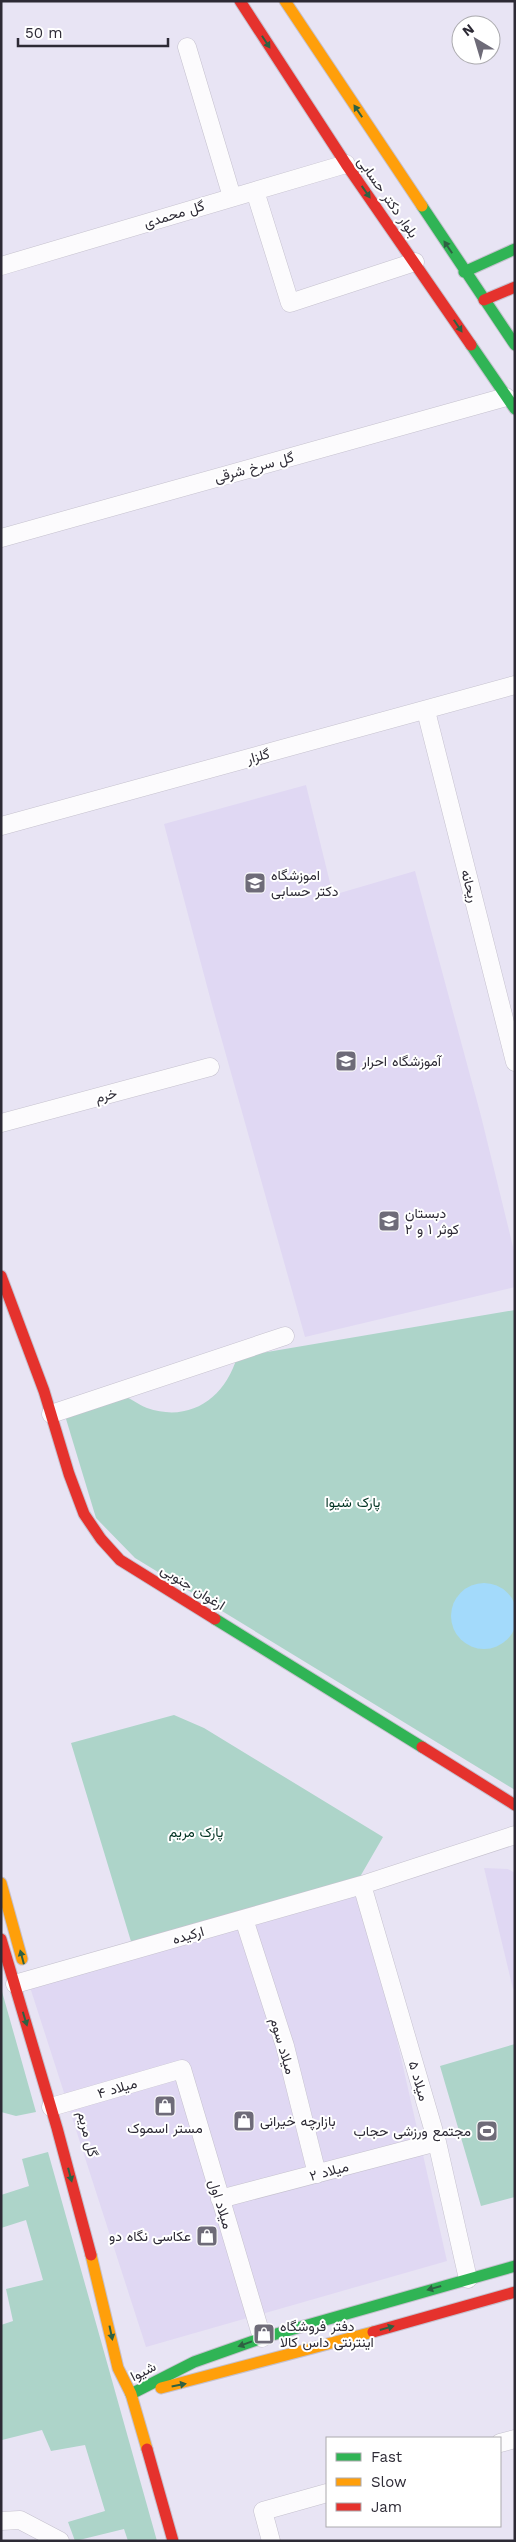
<svg xmlns="http://www.w3.org/2000/svg" width="516" height="2542" font-family="'Work Sans',Vazirmatn,sans-serif">
<style>
.built{fill:#e0d8f3}
.green{fill:#add4c9}
.water{fill:#a3dafb}
.lines{fill:none;stroke-linecap:round;stroke-linejoin:round}
.street-casing{stroke:#c5c1ce;stroke-width:19}
.fast-casing{stroke:#c5c1ce;stroke-width:13}
.slow-casing{stroke:#c5c1ce;stroke-width:13}
.jam-casing{stroke:#c5c1ce;stroke-width:13}
.street{stroke:#fcfbfd;stroke-width:18}
.fast{stroke:#30b455;stroke-width:11}
.slow{stroke:#ff9f0a;stroke-width:11}
.jam{stroke:#e5322d;stroke-width:11}
.oneway{fill:#2e6142}
.labels{text-anchor:middle;dominant-baseline:central;stroke-width:4;stroke-linejoin:round;paint-order:stroke}
.street-label{font-size:14px;fill:#2d2a35;stroke:#fff}
.poi-label{font-size:14px;fill:#2d2a35;stroke:#fff;text-anchor:start}
.park-label{font-size:14px;fill:#032;stroke:#fff}
</style>
<rect width="100%" height="100%" fill="#e8e4f4"/>
<path class="built" d="M306 785 333 895 415 871 481 1116 515 1255V1287L305 1337 212 1005 164 824Z
M484 1868 508 1869 515 1873V1988L513 1989Z
M362 1885 447 2261 146 2347 28 1981Z"/>
<path class="green" d="M515 1310V1790L135 1558 96 1518 63 1409C74 1407 115 1395 123 1396 131 1398 139 1405 147 1408 190 1423 225 1398 237 1357Z
M174 1715 204 1728 383 1837 357 1882 133 1948 71 1743Z
M1 1988 36 2112 16 2116 1 2112Z
M515 2044V2197L481 2206 440 2066Z
M48 2152 157 2541H128L124 2529 75 2541 68 2522 105 2511 85 2445 51 2451 42 2430 2 2440 1 2437V2325L13 2321 6 2289 43 2280 26 2220 1 2228V2195L29 2186 22 2159Z"/>
<path class="water" d="M451 1616a33 33 0 1 1 66 0a33 33 0 1 1-66 0Z"/>
<g class="lines">
<g class="street-casing">
<path id="street" d="M187 47 232 197
M255 191 290 303 415 262
M1 266 346 164
M1 538 506 397
M426 711 515 1062
M1 826 515 685
M1 1123 210 1067
M51 1414 285 1336
M362 1885 437 2142 468 2279
M244 1919 285 2046 317 2174
M15 1984 362 1885 515 1835
M51 2107 182 2069 262 2338
M220 2199 437 2142
M500 2443 515 2439
M1 2521 20 2520 60 2541
M271 2541 263 2511 327 2493"/>
</g>
<g class="fast-casing">
<path id="fast" d="M422 206 515 345
M464 272 515 249
M471 345 515 409
M215 1619 422 1747
M131 2394 194 2362 262 2338 515 2266"/>
</g>
<g class="slow-casing">
<path id="slow" d="M285 1 422 206
M1 1883 22 1959
M91 2255 118 2368 131 2394 147 2449
M161 2388 373 2332"/>
</g>
<g class="jam-casing">
<path id="jam" d="M240 1 346 164 471 345
M484 300 515 287
M1 1276 44 1391 69 1474 84 1514 101 1539 120 1560 215 1619
M422 1747 515 1805
M1 1939 57 2128 91 2255
M373 2332 515 2292
M147 2449 173 2541"/>
</g>
<use href="#street" class="street"/>
<use href="#fast" class="fast"/>
<use href="#slow" class="slow"/>
<use href="#jam" class="jam"/>
</g>
<defs><path id="oneway-solid" d="M-6-.8H1V-3.2L6.5 0L1 3.2V.8H-6Z" transform="scale(1.25)"/></defs>
<g class="oneway">
<use href="#oneway-solid" transform="translate(266 42) rotate(57)"/>
<use href="#oneway-solid" transform="translate(358 111) rotate(-124)"/>
<use href="#oneway-solid" transform="translate(366 192) rotate(55)"/>
<use href="#oneway-solid" transform="translate(448 247) rotate(-124)"/>
<use href="#oneway-solid" transform="translate(458 326) rotate(56)"/>
<use href="#oneway-solid" transform="translate(22 1957) rotate(-105)"/>
<use href="#oneway-solid" transform="translate(25 2019) rotate(73)"/>
<use href="#oneway-solid" transform="translate(70 2175) rotate(75)"/>
<use href="#oneway-solid" transform="translate(434 2288) rotate(164)"/>
<use href="#oneway-solid" transform="translate(387 2328) rotate(-16)"/>
<use href="#oneway-solid" transform="translate(111 2333) rotate(78)"/>
<use href="#oneway-solid" transform="translate(245 2344) rotate(160)"/>
<use href="#oneway-solid" transform="translate(179 2385) rotate(-11)"/>
</g>
<defs>
<g id="school-square" transform="scale(1.125)"><rect x="-9" y="-9" width="18" height="18" rx="4" fill="#6e6b78" stroke="#fff"/><path d="M0-5L7-2L0 1L-7-2ZM-4 1L0 2.5L4 1V4Q0 6-4 4Z" fill="#fff"/></g>
<g id="shop-square" transform="scale(1.125)"><rect x="-9" y="-9" width="18" height="18" rx="4" fill="#6e6b78" stroke="#fff"/><path d="M-5-2.5h2.3a2.7 3.5 0 0 1 5.4 0H5L5.5 6h-11ZM-1.5-2.5h3a1.5 2.3 0 0 0-3 0Z" fill="#fff"/></g>
<g id="stadium-square" transform="scale(1.125)"><rect x="-9" y="-9" width="18" height="18" rx="4" fill="#6e6b78" stroke="#fff"/><path d="M0-5a6.5 5 0 1 0 0 10a6.5 5 0 1 0 0-10ZM-3.5-1.8h7v3.6h-7Z" fill="#fff"/></g>
</defs>
<g fill-rule="evenodd">
<use href="#school-square" x="255" y="883"/>
<use href="#school-square" x="346" y="1061"/>
<use href="#school-square" x="389" y="1221"/>
<use href="#shop-square" x="165" y="2106"/>
<use href="#shop-square" x="244" y="2121"/>
<use href="#stadium-square" x="487" y="2131"/>
<use href="#shop-square" x="207" y="2236"/>
<use href="#shop-square" x="264" y="2334"/>
</g>
<g class="labels">
<g class="street-label">
<text transform="translate(388 197) rotate(55)">بلوار دکتر حسابی</text>
<text transform="translate(174 214) rotate(-17)">گل محمدی</text>
<text transform="translate(254 467) rotate(-15)">گل سرخ شرقی</text>
<text transform="translate(258 756) rotate(-15)">گلزار</text>
<text transform="translate(470 886) rotate(76)">ریحانه</text>
<text transform="translate(106 1095) rotate(-15)">خرم</text>
<text transform="translate(193 1587) rotate(32)">ارغوان جنوبی</text>
<text transform="translate(188 1935) rotate(-16)">ارکیده</text>
<text transform="translate(283 2046) rotate(74)">میلاد سوم</text>
<text transform="translate(419 2081) rotate(74)">میلاد ۵</text>
<text transform="translate(117 2088) rotate(-16)">میلاد ۴</text>
<text transform="translate(88 2134) rotate(76)">گل مریم</text>
<text transform="translate(329 2171) rotate(-15)">میلاد ۲</text>
<text transform="translate(221 2204) rotate(73)">میلاد اول</text>
<text transform="translate(143 2371) rotate(-27)">شیوا</text>
</g>
<g class="poi-label">
<text x="271" y="875">اموزشگاه<tspan x="271" dy="16">دکتر حسابی</tspan></text>
<text x="362" y="1061">آموزشگاه احرار</text>
<text x="405" y="1213">دبستان<tspan x="405" dy="16">کوثر ۱ و ۲</tspan></text>
<text x="260" y="2121">بازارچه خیرانی</text>
<text x="165" y="2128" text-anchor="middle">مستر اسموک</text>
<text x="471" y="2131" text-anchor="end">مجتمع ورزشی حجاب</text>
<text x="191" y="2236" text-anchor="end">عکاسی نگاه دو</text>
<text x="280" y="2326">دفتر فروشگاه<tspan x="280" dy="16">اینترنتی داس کالا</tspan></text>
</g>
<g class="park-label">
<text x="353" y="1502">پارک شیوا</text>
<text x="196" y="1832">پارک مریم</text>
</g>
</g>
<rect width="516" height="2542" fill="none" stroke="#2d2a35" stroke-width="5"/>
<rect x="326" y="2437" width="175" height="90" fill="#ffffff" stroke="#abaaae"/>
<rect x="336" y="2453" width="25" height="8" fill="#30b455" stroke="#abaaae"/>
<text x="371" y="2462" font-size="15" fill="#2d2a35">Fast</text>
<rect x="336" y="2478" width="25" height="8" fill="#ff9f0a" stroke="#abaaae"/>
<text x="371" y="2487" font-size="15" fill="#2d2a35">Slow</text>
<rect x="336" y="2503" width="25" height="8" fill="#e5322d" stroke="#abaaae"/>
<text x="371" y="2512" font-size="15" fill="#2d2a35">Jam</text>
<g transform="translate(476 40) rotate(322)"><circle r="24" fill="#ffffff" stroke="#abaaae"/>
<path d="M0-4L9 19L0 12L-9 19Z" fill="#6e6b78"/>
<text y="-8" font-size="14" font-weight="bold" text-anchor="middle" fill="#2d2a35">N</text>
</g>
<path d="M18 38v8h150v-8" fill="none" stroke="#2d2a35" stroke-width="2.5"/>
<text x="25" y="38" font-size="15" fill="#2d2a35" stroke="#ffffff" stroke-width="4" paint-order="stroke">50 m</text>
</svg>
